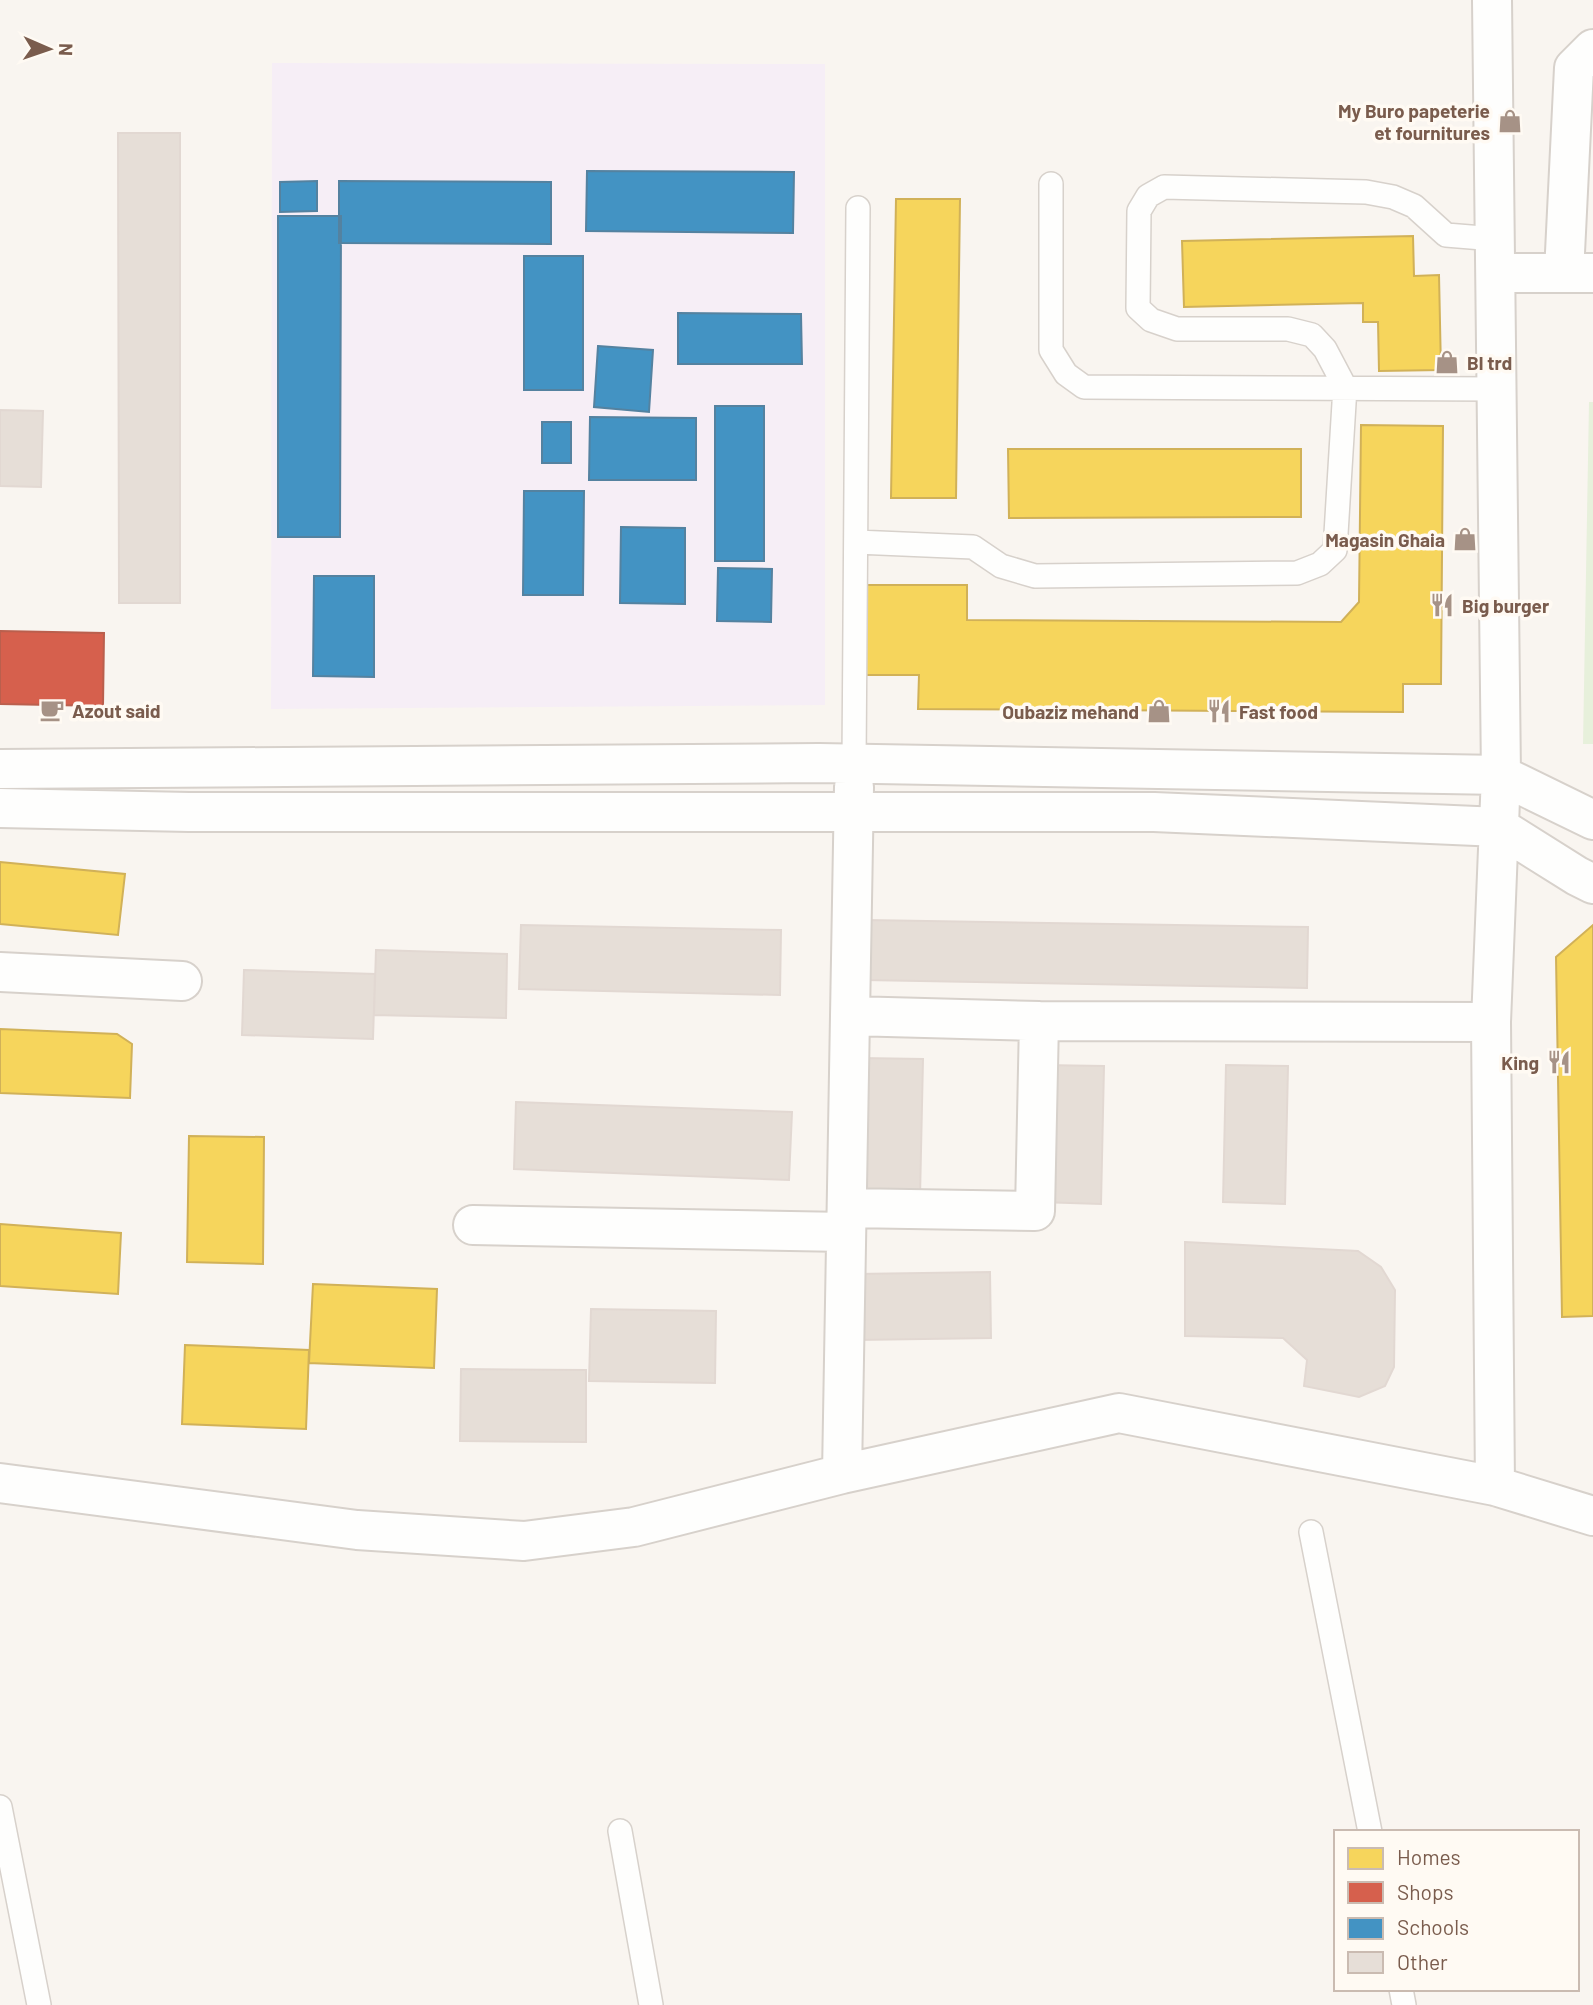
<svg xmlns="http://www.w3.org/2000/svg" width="1593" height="2005" font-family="Barlow,sans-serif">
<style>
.education{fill:#f6eef6}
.green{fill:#e7f0db}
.homes{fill:#f6d55c;stroke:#d1b158;stroke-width:2}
.shops{fill:#d6604d;stroke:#ba5f4d;stroke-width:2}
.schools{fill:#4393c3;stroke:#5482a0;stroke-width:2}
.building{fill:#e6ded7;stroke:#e2d8d2;stroke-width:2}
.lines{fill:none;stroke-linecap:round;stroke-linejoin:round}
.service-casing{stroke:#d7d1cb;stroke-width:26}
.minor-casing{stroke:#d7d1cb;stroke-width:42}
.service{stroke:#fefefd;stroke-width:23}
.minor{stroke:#fefefd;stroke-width:38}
.labels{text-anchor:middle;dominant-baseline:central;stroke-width:7;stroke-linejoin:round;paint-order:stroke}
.poi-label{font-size:19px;font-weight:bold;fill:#7a5c4d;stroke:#fffaf3;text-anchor:end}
</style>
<rect width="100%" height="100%" fill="#f9f5f0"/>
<path class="education" d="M272 63 825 64V705L271 709Z"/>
<path class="green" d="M1589 402H1593V744H1583Z"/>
<path class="homes" d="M896 199H960L956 498H891Z
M1413 236 1414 276 1439 275 1441 370 1379 371 1378 322H1363V303L1184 307 1182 241Z
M1361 425 1443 426 1441 684H1403V712L918 709 919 675H864V585H967V620L1341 622 1359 602Z
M1008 449H1301V517L1009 518Z
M0 862 125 874 118 935 0 924Z
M1593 925V1316L1562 1317 1556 957Z
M0 1029 117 1034 132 1044 130 1098 0 1093Z
M189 1136 264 1137 263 1264 187 1262Z
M0 1224 121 1233 118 1294 0 1286Z
M313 1284 437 1289 434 1368 309 1363Z
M185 1345 309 1350 306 1429 182 1424Z"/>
<path class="shops" d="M0 631 104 633 103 706 0 704Z"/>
<path class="schools" d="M587 171 794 172 793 233 586 231Z
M317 181V211L280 212V182Z
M339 181 551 182V244L339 243Z
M278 216H341L340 537H278Z
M524 256H583V390H524Z
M678 313 801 314 802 364H678Z
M598 346 653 350 649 412 594 407Z
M715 406H764V561H715Z
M590 417 696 418V480H589Z
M542 422H571V463H542Z
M524 491H584L583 595H523Z
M621 527 685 528V604L620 603Z
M718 568 772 569 771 622 717 621Z
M314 576H374V677L313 676Z"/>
<path class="building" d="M118 133H180V603H119Z
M0 410 43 411 41 487 0 486Z
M866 920 1308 927 1307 988 865 980Z
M521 925 781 930 780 995 519 989Z
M376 950 507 954 506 1018 374 1015Z
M244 970 375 974 373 1039 242 1035Z
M860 1058 923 1059 920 1197 857 1196Z
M1041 1065 1104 1066 1101 1204 1039 1202Z
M1226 1065 1288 1066 1285 1204 1223 1202Z
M516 1102 792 1112 789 1180 514 1169Z
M1185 1242 1358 1251 1381 1267 1395 1290 1394 1367 1385 1386 1359 1397 1304 1386 1307 1360 1283 1338 1185 1336Z
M990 1272 991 1338 857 1340 856 1274Z
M591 1309 716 1311 715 1383 589 1381Z
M461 1369 586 1370V1442L460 1441Z"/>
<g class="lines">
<g class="service-casing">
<path id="service" d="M1051 184V350L1066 374 1084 387 1497 389
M856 542 973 547 1001 566 1035 576 1297 573 1320 564 1335 550 1345 387 1325 349 1312 335 1288 329H1177L1151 320 1138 308 1139 211 1148 196 1164 187 1366 192 1393 197 1414 206 1446 235 1495 239
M854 764 858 208
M1311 1532 1370 1832
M0 1807 39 2005
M620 1831 651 2005
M1401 1989 1404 2005"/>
</g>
<g class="minor-casing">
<path id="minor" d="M1492 0 1501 775 1491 1022 1495 1486
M1496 273H1593
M1564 273 1574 68 1593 49
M0 769 819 763 1501 775 1593 820
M0 808 189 812H1154L1499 827 1577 876 1593 884
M0 972 182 981
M850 1016 1039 1021
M847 1208 1035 1211 1039 1021 1491 1022
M473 1225 846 1232
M842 1474 854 787
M0 1483 357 1530 524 1541 634 1527 842 1474 1119 1413 1495 1486 1593 1516"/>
</g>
<use href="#service" class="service"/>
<use href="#minor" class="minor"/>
</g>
<defs>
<g id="shop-bare" transform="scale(1.89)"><path d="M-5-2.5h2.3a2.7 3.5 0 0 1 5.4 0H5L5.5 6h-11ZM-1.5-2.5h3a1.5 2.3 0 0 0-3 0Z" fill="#a69286" stroke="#fffaf3" stroke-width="2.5" paint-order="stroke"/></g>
<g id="restaurant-bare" transform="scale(1.89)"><path d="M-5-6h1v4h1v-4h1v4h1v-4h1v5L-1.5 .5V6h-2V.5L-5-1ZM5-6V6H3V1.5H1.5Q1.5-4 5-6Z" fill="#a69286" stroke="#fffaf3" stroke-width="2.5" paint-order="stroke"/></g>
<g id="cafe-bare" transform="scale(1.89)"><path d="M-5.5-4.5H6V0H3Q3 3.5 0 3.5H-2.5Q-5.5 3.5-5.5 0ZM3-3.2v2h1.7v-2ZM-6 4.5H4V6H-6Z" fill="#a69286" stroke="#fffaf3" stroke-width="2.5" paint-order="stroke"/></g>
</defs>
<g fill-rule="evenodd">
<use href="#shop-bare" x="1510" y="121"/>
<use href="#shop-bare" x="1447" y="362"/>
<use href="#shop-bare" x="1465" y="539"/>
<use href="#restaurant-bare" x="1442" y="605"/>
<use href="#cafe-bare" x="52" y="710"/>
<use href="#shop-bare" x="1159" y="711"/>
<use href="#restaurant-bare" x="1219" y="711"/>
<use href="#restaurant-bare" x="1559" y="1062"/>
</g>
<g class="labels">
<g class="poi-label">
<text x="1490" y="110">My Buro papeterie<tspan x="1490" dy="22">et fournitures</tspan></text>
<text x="1467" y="362" text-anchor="start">Bl trd</text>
<text x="1445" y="539">Magasin Ghaia</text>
<text x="1462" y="605" text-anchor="start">Big burger</text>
<text x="72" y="710" text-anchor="start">Azout said</text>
<text x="1139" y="711">Oubaziz mehand</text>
<text x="1239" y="711" text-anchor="start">Fast food</text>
<text x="1539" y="1062">King</text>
</g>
</g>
<rect x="1334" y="1830" width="245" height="161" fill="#fffaf3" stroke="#cabbb1" stroke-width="2"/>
<rect x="1348" y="1848" width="35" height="21" fill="#f6d55c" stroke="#cabbb1" stroke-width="2"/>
<text x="1397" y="1865" font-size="21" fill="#7a5c4d">Homes</text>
<rect x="1348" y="1882" width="35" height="21" fill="#d6604d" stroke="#cabbb1" stroke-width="2"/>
<text x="1397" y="1900" font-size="21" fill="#7a5c4d">Shops</text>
<rect x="1348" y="1918" width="35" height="21" fill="#4393c3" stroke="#cabbb1" stroke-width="2"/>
<text x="1397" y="1935" font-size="21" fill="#7a5c4d">Schools</text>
<rect x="1348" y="1952" width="35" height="21" fill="#e6ded7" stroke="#cabbb1" stroke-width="2"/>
<text x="1397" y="1970" font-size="21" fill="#7a5c4d">Other</text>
<g transform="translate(49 49) rotate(92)" stroke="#fffaf3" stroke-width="5" paint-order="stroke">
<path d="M0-5L12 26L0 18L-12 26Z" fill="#7a5c4d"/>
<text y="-10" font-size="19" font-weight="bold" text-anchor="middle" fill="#7a5c4d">N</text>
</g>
</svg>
